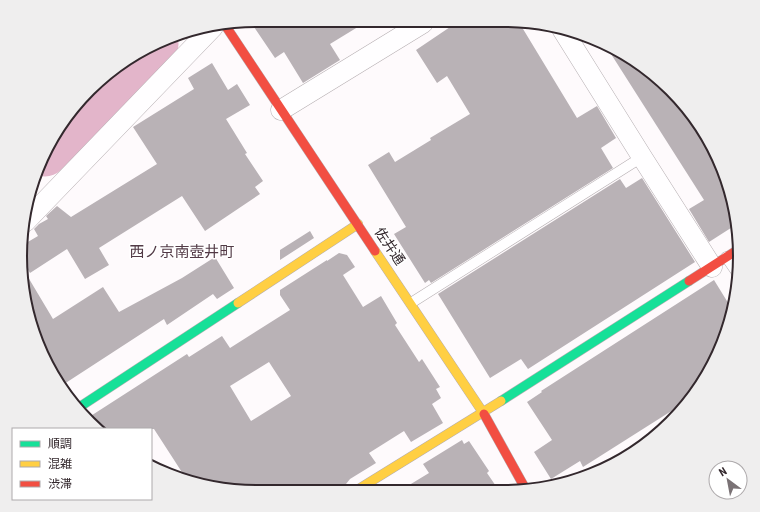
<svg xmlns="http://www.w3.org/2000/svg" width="760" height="512" font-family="'Roboto Condensed','Noto Sans JP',sans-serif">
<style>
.built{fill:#fff0f6}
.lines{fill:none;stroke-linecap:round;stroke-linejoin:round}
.river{stroke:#e3b5ca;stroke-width:45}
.building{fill:#b9b2b6;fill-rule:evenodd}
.lane-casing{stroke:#b5aeb1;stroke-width:11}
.street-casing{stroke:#b5aeb1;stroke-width:21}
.fast-casing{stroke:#b5aeb1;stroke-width:10}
.slow-casing{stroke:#b5aeb1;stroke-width:10}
.jam-casing{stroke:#b5aeb1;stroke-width:10}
.lane{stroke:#fffeff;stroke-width:10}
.street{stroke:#fffeff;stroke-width:20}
.fast{stroke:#16e098;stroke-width:9}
.slow{stroke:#ffcf43;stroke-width:9}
.jam{stroke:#f24e42;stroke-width:9}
.labels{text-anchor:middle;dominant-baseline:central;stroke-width:3;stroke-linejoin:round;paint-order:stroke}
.street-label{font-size:14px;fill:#33282d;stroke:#fff}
.neighbourhood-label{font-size:15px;fill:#523a46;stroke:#fff}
.rim{fill:none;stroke:#33282d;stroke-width:2}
</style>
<rect width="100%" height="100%" fill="#fefafc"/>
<path class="built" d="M672 421 595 474 585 476Z"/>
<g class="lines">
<path class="river" d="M45 154 156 44"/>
</g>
<path class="building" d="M256 20H269L366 22 330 44 340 60 303 83 284 52 275 58 250 21Z
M456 23 520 24 577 118 597 106 616 138 601 148 613 168 431 283 429 280 425 283 394 234 406 227 368 165 389 152 395 162 431 140 430 138 470 114 447 76 437 83 416 50Z
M604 43 609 44 671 89 722 165 734 226 709 242 689 209 704 200Z
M212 63 228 90 237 84 250 105 226 119 247 153 245 154 263 181 255 187 260 194 205 231 182 196 99 248 109 265 85 279 67 249 30 273 22 260 21 246 38 236 34 229 39 224 48 219 46 216 57 206 71 217 157 164 133 127 194 89 188 78Z
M642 178 695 262 528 369 521 359 490 378 438 294 620 179 626 188Z
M310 231 314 238 280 260V250Z
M339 253 347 255 355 267 343 275 363 307 381 296 397 323 395 325 419 362 422 359 440 387 436 389 441 398 432 404 443 423 411 442 404 431 369 453 376 463 350 479 346 484 345 490 210 488 187 480 154 429H98L89 423 86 419 187 354 189 357 222 336 230 348 290 310 280 295V290L327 260V261ZM269 362 291 396 251 421 230 386Z
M215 257 234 288 217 299 213 294 167 325 164 319 61 386 52 374 25 302 22 267 53 319 103 287 119 312 182 278Z
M714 280 730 306 722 346 684 403 583 467 580 461 551 479 534 452 552 440 527 402 542 392 541 391Z
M462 440 464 444 469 441 489 471 487 473 500 492 401 490 429 473 423 464Z"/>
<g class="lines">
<g class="lane-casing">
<path id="lane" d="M726 257 737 273
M411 303 642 157"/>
</g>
<g class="street-casing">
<path id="street" d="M562 29 642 157 712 267
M281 110 423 23
M25 222 213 27"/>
</g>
<g class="fast-casing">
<path id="fast" d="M501 401 689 281
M78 408 238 303"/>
</g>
<g class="slow-casing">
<path id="slow" d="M375 251 484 414
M238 303 358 224
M357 490 501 401"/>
</g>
<g class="jam-casing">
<path id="jam" d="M225 25 375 251
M689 281 739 249
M484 414 525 488"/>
</g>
<use href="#lane" class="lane"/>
<use href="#street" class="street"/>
<use href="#fast" class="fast"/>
<use href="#slow" class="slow"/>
<use href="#jam" class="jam"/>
</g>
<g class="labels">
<g class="street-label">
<text transform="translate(390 246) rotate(56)">佐井通</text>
</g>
<g class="neighbourhood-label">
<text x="182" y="252">西ノ京南壺井町</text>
</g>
</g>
<path d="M0 0H760V512H0ZM256 27H504A229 229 0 0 1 733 256V256A229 229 0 0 1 504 485H256A229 229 0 0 1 27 256V256A229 229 0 0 1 256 27Z" fill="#efeeee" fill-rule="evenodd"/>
<path class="rim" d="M256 27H504A229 229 0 0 1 733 256V256A229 229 0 0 1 504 485H256A229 229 0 0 1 27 256V256A229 229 0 0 1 256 27Z"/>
<rect x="12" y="428" width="140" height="72" fill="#ffffff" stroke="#ada9ab"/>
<rect x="20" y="441" width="20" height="6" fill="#16e098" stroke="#ada9ab"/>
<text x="48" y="448" font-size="12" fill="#33282d">順調</text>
<rect x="20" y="461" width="20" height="6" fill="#ffcf43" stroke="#ada9ab"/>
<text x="48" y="468" font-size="12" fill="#33282d">混雑</text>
<rect x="20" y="481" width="20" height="6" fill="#f24e42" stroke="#ada9ab"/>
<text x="48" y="488" font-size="12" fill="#33282d">渋滞</text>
<g transform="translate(728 480) rotate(328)"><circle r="19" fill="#ffffff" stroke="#ada9ab"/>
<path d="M0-3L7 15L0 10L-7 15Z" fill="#7a7275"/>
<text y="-6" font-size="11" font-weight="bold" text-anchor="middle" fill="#33282d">N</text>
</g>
</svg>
